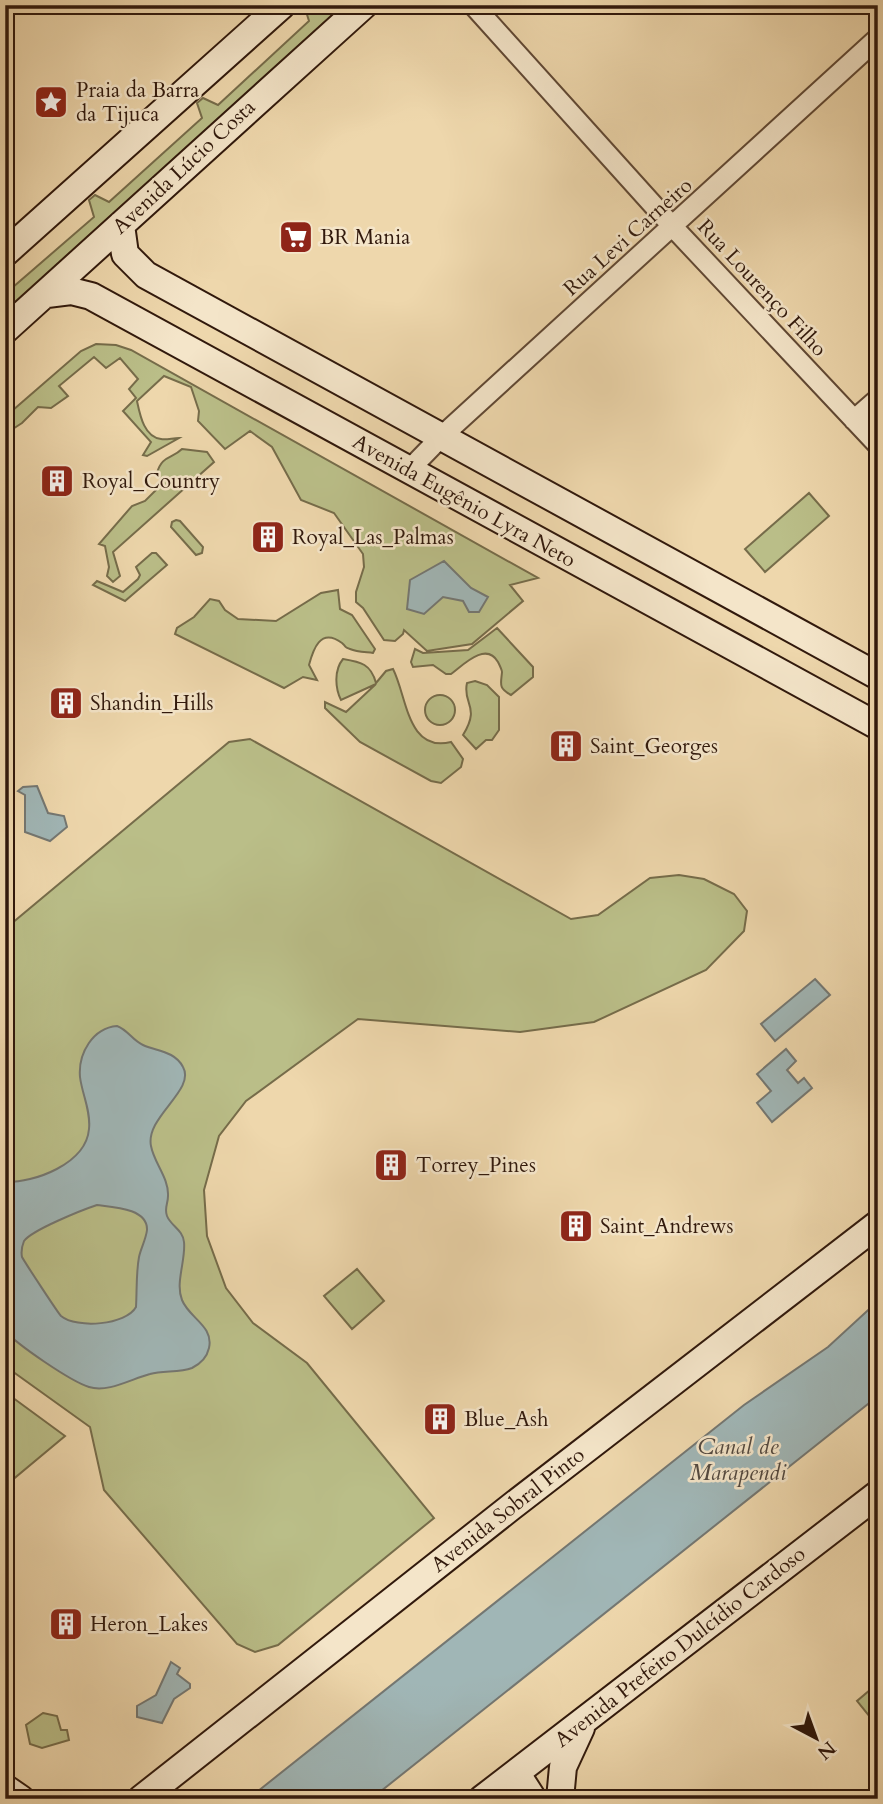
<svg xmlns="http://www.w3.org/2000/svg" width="883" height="1804" font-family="Cardo,serif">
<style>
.green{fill:#babe88;stroke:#766c4a;stroke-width:2}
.water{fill:#a0b6b6;stroke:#747772;stroke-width:2;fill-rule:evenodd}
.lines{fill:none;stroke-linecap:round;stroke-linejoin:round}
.street-casing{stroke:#604834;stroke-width:23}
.secondary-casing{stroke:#31190c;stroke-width:30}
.street{stroke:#f4e5c9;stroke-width:19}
.secondary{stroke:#f4e5c9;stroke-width:26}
.labels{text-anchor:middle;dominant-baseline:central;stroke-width:5;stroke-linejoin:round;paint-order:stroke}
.poi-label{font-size:21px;fill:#31190c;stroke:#f4e5c9;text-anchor:start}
.street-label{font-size:21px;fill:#31190c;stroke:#f4e5c9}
.water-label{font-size:23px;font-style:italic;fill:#52483f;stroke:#f4e5c9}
</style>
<rect width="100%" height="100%" fill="#eed7ac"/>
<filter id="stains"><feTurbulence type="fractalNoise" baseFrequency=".00286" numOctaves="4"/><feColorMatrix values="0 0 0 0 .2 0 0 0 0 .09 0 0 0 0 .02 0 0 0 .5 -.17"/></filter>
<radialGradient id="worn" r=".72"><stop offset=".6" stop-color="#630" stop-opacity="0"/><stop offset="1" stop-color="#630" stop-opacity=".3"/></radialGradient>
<path class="green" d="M304 5 323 7 326 5H350L5 316V294L94 217 89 200 95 195 109 202 202 118 197 103 203 98 218 105 309 21Z
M96 344 116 345 131 350 538 578 510 585 523 601 472 644 427 651 404 630 403 634 395 641 384 640 363 608 356 602V592L364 567 363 554 334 513 301 500 272 447 250 431 225 449 198 421 199 411 191 387 164 376 137 401C140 415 144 437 161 439 166 440 173 438 179 438L147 456 143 455 151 442 123 411 136 398 129 389 138 379 120 358 106 368 94 357 59 386 68 396 51 408 38 407 22 423 5 434V417L81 351Z
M182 449 207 452 214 462 113 552 120 576 113 582 107 576 109 567 105 546 99 544 132 506 145 501 163 483 157 473C162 455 172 459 182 449Z
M809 493 829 516 765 572 745 549Z
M176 520 180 521 203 547 202 553 196 555 171 527 172 522Z
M152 553H156L167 565 125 601 93 585 97 581 123 592 138 579 140 575 136 567Z
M338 590 340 609 352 615 375 649 373 653C366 652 357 652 350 649 343 647 348 648 342 643 320 627 313 650 309 665L317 680 303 677 284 688 175 634 177 628 194 617 210 599 219 601 225 610 238 619 276 621 321 593Z
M497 628 533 667V677L511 695C498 688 501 684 502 672 502 670 499 664 498 662 486 641 463 665 451 674H446L433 665 413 667 411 662 415 649 423 653 468 650Z
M343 659C361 662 371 664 376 683L386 671 393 669C407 696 407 753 451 742L463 759 461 767 441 783 431 781 360 742 325 708V702L346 712 376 684 341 700C335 688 334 670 343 659Z
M475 681 487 685 499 697V730L492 740H486L476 749 463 735C481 706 462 704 467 683Z
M425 710a15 15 0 1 1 30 0a15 15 0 1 1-30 0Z
M250 739 571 919 598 915 650 878 679 875 704 879 734 894 747 911 744 931 706 970 594 1022 520 1032 358 1019 246 1101 219 1136 204 1190 207 1236 226 1288 253 1323 307 1363 434 1518 278 1645 255 1652 237 1644 104 1490 90 1427 5 1366V929L229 742Z
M357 1269 384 1301 352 1329 324 1296Z
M5 1392 65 1436 5 1486Z
M877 1684H878V1727L857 1701Z
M43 1713 57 1716 61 1730H67L69 1740 42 1748 30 1744 26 1725Z"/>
<path class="water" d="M444 561 471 588 488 597 479 612H469L463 601 443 597 424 614 407 609 410 580Z
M37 786 48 813 64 816 67 827 50 841 25 832V795L18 791 23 787Z
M815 979 830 995 775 1041 761 1024Z
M117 1026C128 1030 132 1040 143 1045 156 1051 175 1051 183 1067 196 1090 145 1117 151 1146 154 1163 169 1178 168 1196 168 1204 164 1208 167 1216 171 1226 183 1230 184 1242 186 1260 175 1283 182 1300 189 1318 214 1326 209 1348 207 1357 200 1364 192 1368 179 1373 163 1370 150 1374 131 1379 108 1393 89 1387 70 1381 18 1345 5 1331V1182C34 1183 86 1164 89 1129 91 1111 82 1094 80 1077 78 1053 93 1028 117 1026ZM97 1205C112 1207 148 1208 147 1230 146 1239 141 1248 139 1257 136 1273 137 1290 136 1307 126 1325 77 1329 61 1316 58 1313 24 1261 22 1257 21 1252 22 1246 24 1241 32 1230 82 1210 97 1205Z
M786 1049 796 1061 787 1070 798 1083 804 1078 812 1088 772 1122 757 1103 771 1091 757 1074Z
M878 1301V1396L371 1799H248L744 1405 828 1347Z
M171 1662 180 1668 177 1674 190 1684V1688L174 1699 162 1723 137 1717V1706L156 1695Z"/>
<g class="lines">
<g class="street-casing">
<path id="street" d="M473 5 673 227 878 445
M854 420 878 399
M409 470 442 436 878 38"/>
</g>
<g class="secondary-casing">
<path id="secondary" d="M121 225 125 254 146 275 878 676
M5 253 282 5
M47 294 71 291 91 296 878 726
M5 330 364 5
M517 1774 533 1799
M5 1788 21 1799
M141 1799 511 1507 878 1224
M482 1799 878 1494
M560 1799 563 1767 581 1728"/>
</g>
<use href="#street" class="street"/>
<use href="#secondary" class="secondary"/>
</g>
<defs>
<g id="sight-square" transform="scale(1.75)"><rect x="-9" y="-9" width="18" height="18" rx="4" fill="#8f2418" stroke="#f4e5c9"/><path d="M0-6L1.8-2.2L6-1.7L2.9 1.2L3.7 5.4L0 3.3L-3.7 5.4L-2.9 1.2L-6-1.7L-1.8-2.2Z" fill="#fff"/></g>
<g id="supermarket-square" transform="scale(1.75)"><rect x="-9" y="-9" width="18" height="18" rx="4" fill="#8f2418" stroke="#f4e5c9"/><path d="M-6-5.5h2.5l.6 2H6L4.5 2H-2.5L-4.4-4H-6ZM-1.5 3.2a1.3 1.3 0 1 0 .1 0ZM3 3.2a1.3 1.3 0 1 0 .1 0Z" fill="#fff"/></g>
<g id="building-square" transform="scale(1.75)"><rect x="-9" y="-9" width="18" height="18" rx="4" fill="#8f2418" stroke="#f4e5c9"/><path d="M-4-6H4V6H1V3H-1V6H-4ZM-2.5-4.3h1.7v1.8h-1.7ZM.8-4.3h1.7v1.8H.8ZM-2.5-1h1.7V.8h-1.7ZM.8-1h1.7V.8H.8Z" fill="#fff"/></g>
</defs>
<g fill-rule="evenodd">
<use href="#sight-square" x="51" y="102"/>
<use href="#supermarket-square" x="296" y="237"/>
<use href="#building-square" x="57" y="481"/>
<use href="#building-square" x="268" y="537"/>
<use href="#building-square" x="66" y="703"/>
<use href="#building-square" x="566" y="746"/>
<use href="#building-square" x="391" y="1165"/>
<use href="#building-square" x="576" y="1226"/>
<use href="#building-square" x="440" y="1419"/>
<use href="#building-square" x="66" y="1624"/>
</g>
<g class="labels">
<g class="poi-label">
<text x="76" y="90">Praia da Barra<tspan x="76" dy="24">da Tijuca</tspan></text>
<text x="320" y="237">BR Mania</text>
<text x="82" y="481">Royal_Country</text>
<text x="292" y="537">Royal_Las_Palmas</text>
<text x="90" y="703">Shandin_Hills</text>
<text x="590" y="746">Saint_Georges</text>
<text x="416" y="1165">Torrey_Pines</text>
<text x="600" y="1226">Saint_Andrews</text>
<text x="464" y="1419">Blue_Ash</text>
<text x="90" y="1624">Heron_Lakes</text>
</g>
<g class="street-label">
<text transform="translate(184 167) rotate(-43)">Avenida Lúcio Costa</text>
<text transform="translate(628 237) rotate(-42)">Rua Levi Carneiro</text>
<text transform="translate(762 288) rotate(47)">Rua Lourenço Filho</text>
<text transform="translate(464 501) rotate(29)">Avenida Eugênio Lyra Neto</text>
<text transform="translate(508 1510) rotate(-38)">Avenida Sobral Pinto</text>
<text transform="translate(680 1647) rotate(-38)">Avenida Prefeito Dulcídio Cardoso</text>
</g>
<g class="water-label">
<text x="738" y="1446">Canal de<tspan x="738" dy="26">Marapendi</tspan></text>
</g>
</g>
<rect width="883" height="1804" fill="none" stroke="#eed7ac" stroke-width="28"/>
<rect x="7" y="7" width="869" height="1790" fill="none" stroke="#31190c" stroke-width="3.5"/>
<rect x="14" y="14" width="855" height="1776" fill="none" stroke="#31190c" stroke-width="2"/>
<g transform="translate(816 1738) rotate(139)" stroke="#f4e5c9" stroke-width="5" paint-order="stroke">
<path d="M0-5L12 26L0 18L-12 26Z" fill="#31190c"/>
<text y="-10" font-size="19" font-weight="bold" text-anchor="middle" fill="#31190c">N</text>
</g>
<rect width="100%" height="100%" filter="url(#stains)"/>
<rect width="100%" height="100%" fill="url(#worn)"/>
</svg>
